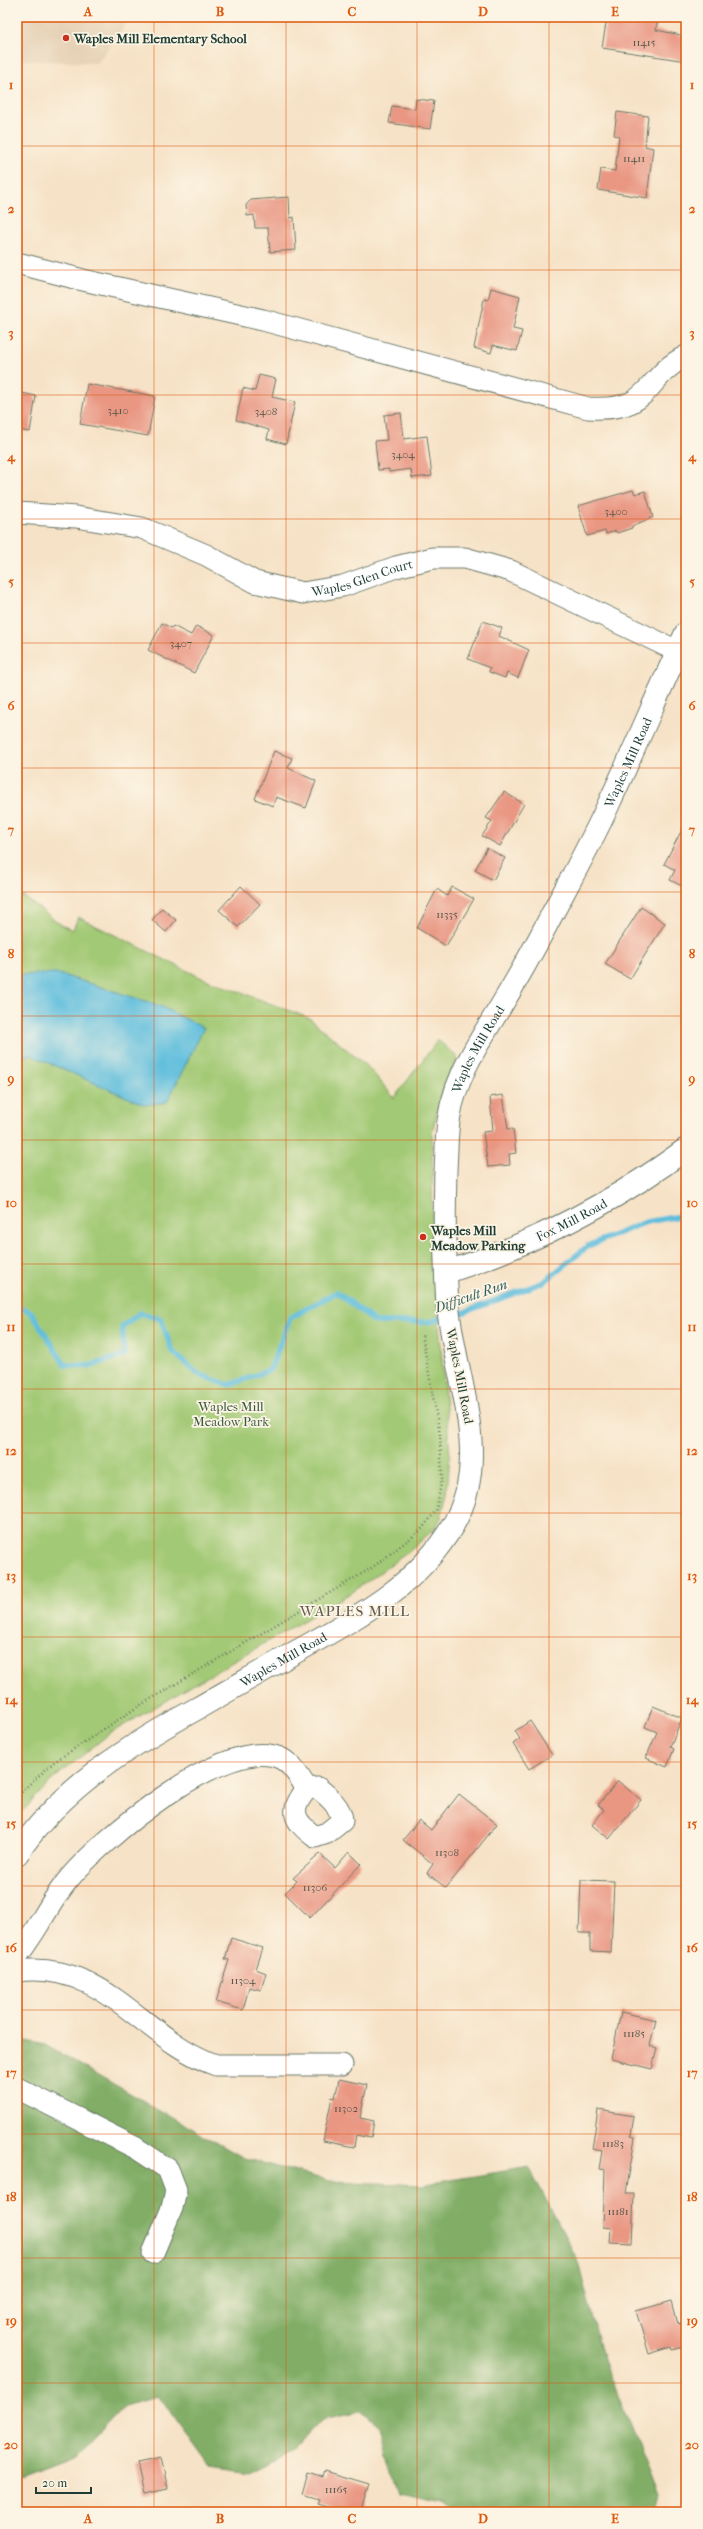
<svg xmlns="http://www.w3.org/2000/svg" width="703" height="2529" font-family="'IM FELL French Canon',serif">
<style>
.built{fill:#e6d1b6}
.green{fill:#a2c974;stroke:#608354}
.forest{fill:#81ad66;stroke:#50754d}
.water{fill:#5ebedd;stroke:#3e7e88}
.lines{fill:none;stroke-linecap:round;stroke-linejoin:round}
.stream{stroke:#5ebedd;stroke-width:5.5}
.building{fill:#e99783}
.minor-casing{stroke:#6a7767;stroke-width:23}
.major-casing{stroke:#6a7767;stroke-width:24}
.path{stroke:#6a7767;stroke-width:2.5;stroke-dasharray:1 3;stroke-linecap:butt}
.minor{stroke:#fff;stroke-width:21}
.major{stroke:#fff;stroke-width:22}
.grid{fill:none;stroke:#de580e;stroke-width:1;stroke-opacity:0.55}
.poi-dot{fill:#c8321e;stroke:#fcf5e5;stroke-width:1.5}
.labels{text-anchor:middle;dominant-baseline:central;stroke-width:3.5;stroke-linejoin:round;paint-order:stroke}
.number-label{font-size:11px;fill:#525448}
.poi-label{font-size:13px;font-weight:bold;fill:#1f3d34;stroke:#fcf5e5;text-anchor:start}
.street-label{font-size:13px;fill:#1f3d34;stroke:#fcf5e5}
.park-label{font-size:13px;fill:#395941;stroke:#fcf5e5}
.water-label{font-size:14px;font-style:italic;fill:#2f5d5e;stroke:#fcf5e5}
.quarter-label{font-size:15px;letter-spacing:1px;fill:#665c50;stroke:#fcf5e5}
.neatline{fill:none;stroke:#de580e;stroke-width:1.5}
.grid-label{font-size:13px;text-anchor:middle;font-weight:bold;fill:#de580e}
</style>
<rect width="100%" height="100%" fill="#fcf5e5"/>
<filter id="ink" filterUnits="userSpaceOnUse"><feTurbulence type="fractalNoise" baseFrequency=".025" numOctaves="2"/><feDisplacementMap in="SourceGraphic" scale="8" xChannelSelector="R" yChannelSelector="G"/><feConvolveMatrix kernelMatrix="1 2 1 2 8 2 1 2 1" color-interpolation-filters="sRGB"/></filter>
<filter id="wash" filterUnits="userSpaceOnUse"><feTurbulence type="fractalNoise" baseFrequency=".012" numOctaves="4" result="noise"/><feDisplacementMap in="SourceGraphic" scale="16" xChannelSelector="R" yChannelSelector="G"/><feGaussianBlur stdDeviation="0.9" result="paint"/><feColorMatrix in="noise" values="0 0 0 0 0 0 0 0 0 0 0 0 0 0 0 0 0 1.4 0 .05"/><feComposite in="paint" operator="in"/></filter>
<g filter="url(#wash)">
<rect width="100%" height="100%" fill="#f6e2c6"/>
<path class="built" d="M17 17H131L97 63 17 60Z"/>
<path class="green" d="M17 892 63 926 73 930 78 917 200 977 309 1018 370 1069 394 1098 438 1040 458 1058 441 1094 432 1133 433 1252 450 1455 447 1494 441 1518 435 1528 411 1550 354 1591 109 1734 52 1780 17 1817Z"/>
<path class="forest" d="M17 2039 45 2045 244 2158 330 2181 421 2185 529 2167 577 2259 604 2360 657 2494 652 2512H458L443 2503 399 2494 380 2427 361 2411 322 2419 294 2448 248 2471 209 2465 159 2397 123 2406 76 2456 17 2479Z"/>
<path class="water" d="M56 973 158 1005 204 1028 167 1102 145 1105 30 1055 17 1059V975Z"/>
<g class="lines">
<path class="stream" d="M17 1306 31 1312 65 1365 89 1366 125 1355 122 1327 140 1313 161 1319 172 1351 198 1374 229 1385 270 1370 290 1318 337 1292 375 1322H428L444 1318
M454 1316 544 1282 588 1246 646 1222 686 1215"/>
</g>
<g id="blocks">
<path class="building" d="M607 17H658L656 30 686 36V61L602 48Z
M416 99 434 101 430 129 389 123 392 106 415 109Z
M617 112 648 116 645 146 653 148 647 198 598 190 601 169 615 171 619 136 614 135Z
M289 197 290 218 294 217 296 250 270 252 268 228H255L254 215 247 216 246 205 251 200Z
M491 288 520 296 513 329 522 331 517 351 493 345 491 353 474 348 484 299 488 300Z
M259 375 276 379 272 397 295 402 286 444 267 439 269 430 236 420 243 388 255 391Z
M87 384 155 396 148 436 80 424Z
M17 392 36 396 30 432 17 430Z
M401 413 404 439 427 436 432 476 412 478 411 469 389 472V469L378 470 375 441 387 440 384 415Z
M633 490 635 494 645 491 653 517 632 526V528L617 533 616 531 606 534 605 531 587 536 578 506Z
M483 621 502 628 499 636 529 650 518 678 507 673 505 678 489 672 490 668 468 659Z
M162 623 171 628 173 626 191 635 196 626 214 635 194 673 148 650Z
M274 751 292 758 288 768 316 781 306 808 276 797 273 806 255 799Z
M504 792 524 804 500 846 482 836 492 821 486 818Z
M686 822V888L670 880 675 870 664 864Z
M487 848 505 858 493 880 475 870Z
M241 886 260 904 238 927 219 910Z
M452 887 474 899 446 946 417 928 437 889 447 896Z
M641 907 665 923 630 979 605 964Z
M162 908 176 920 166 932 152 920Z
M503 1095 508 1129H513L516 1153 509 1154 510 1165 488 1167 483 1132 493 1131 490 1097Z
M653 1706 682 1718 670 1747 674 1749 667 1767 646 1758 657 1732 645 1727Z
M530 1721 552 1755 529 1769 513 1744 520 1739 515 1731Z
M618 1781 641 1800 609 1839 592 1825 604 1810 598 1805Z
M459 1794 497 1824 446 1888 427 1873 433 1864 403 1840 419 1820 431 1830Z
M349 1852 361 1864 310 1918 285 1893 297 1881 293 1878 320 1854 335 1868Z
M581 1880 614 1881 611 1952 590 1951V1933H579Z
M231 1938 263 1948 256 1969 266 1973 261 1990 249 1987 243 2010 216 2002 229 1960 225 1959Z
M621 2012 656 2020 650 2046 657 2048 652 2069 611 2059Z
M339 2079 367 2085 360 2118 374 2121 371 2138 356 2135 354 2147 323 2141 332 2097 335 2098Z
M598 2110 634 2116 631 2136 635 2137 626 2194H634L632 2244 610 2243 611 2228 603 2227 605 2170 599 2169 602 2151 592 2149Z
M672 2301 678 2324 686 2321V2346L673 2350 672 2347 649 2354 636 2311Z
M161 2458 168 2489 144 2494 137 2463Z
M325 2471 369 2484 361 2512H343L317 2504 319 2499 302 2494 308 2472 323 2477Z"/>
</g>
</g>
<g filter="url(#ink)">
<use href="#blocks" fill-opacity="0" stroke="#6a7767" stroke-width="1"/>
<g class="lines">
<g class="minor-casing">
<g id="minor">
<path d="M17 263 83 280 263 320 588 408C655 412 641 379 686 356"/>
<path id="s1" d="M17 513 76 517 142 528 206 555 255 582 303 593 343 586 396 567 433 558H465L511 571 677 651"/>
<path d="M318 1788C328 1796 342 1808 342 1821L327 1833 315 1837C294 1821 288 1811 307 1789Z"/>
<path d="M17 1956C36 1933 48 1905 67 1881 98 1842 229 1731 282 1759 293 1765 300 1778 307 1789"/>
<path d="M17 1971C106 1960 142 2039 216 2065H342"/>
<path d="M17 2088 136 2148 168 2169 176 2190 172 2208 153 2253"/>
</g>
</g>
<g class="major-casing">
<g id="major">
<path id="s2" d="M447 1272C533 1244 613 1203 686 1149"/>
<path id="s3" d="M17 1854C62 1787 129 1746 198 1708 235 1687 272 1665 310 1644 365 1613 420 1582 453 1525 495 1454 451 1371 447 1296 444 1243 444 1189 447 1137 449 1086 475 1048 501 1006 518 978 534 949 549 920 570 880 593 840 611 799 637 744 660 688 686 633"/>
</g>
</g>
<path class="path" d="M17 1799 23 1790 54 1762 139 1706 373 1567 420 1531 436 1511 442 1478 440 1435 422 1335"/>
<use href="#minor" class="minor"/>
<use href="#major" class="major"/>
</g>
</g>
<path class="grid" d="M154 17V2512M286 17V2512M417 17V2512M549 17V2512M17 146H686M17 270H686M17 395H686M17 519H686M17 643H686M17 768H686M17 892H686M17 1016H686M17 1140H686M17 1264H686M17 1389H686M17 1513H686M17 1637H686M17 1762H686M17 1886H686M17 2010H686M17 2134H686M17 2258H686M17 2383H686"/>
<g class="poi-dot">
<circle cx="66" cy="38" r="4"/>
<circle cx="423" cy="1237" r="4"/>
</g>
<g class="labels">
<g class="number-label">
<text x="644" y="42">11415</text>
<text x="634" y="158">11411</text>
<text x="118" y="410">3410</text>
<text x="266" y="411">3408</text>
<text x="403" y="454">3404</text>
<text x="616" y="511">3400</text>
<text x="181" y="643">3407</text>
<text x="447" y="914">11335</text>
<text x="447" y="1852">11308</text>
<text x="315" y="1887">11306</text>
<text x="243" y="1980">11304</text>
<text x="634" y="2033">11185</text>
<text x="346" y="2108">11302</text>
<text x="613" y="2143">11183</text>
<text x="618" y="2211">11181</text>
<text x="336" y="2489">11165</text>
</g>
<g class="poi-label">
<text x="74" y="38">Waples Mill Elementary School</text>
<text x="431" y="1230">Waples Mill<tspan x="431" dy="15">Meadow Parking</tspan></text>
</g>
<g class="street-label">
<text stroke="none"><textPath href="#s1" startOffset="362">Waples Glen Court</textPath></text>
<text stroke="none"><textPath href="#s3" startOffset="1364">Waples Mill Road</textPath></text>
<text stroke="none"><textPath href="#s3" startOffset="1040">Waples Mill Road</textPath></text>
<text stroke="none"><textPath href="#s2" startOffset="135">Fox Mill Road</textPath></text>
<text transform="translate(460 1376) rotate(79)">Waples Mill Road</text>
<text stroke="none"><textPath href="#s3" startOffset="333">Waples Mill Road</textPath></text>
</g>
<g class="park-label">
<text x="231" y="1406">Waples Mill<tspan x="231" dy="15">Meadow Park</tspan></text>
</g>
<g class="water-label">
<text transform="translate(471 1296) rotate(-19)">Difficult Run</text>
</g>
<g class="quarter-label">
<text x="355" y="1611">WAPLES MILL</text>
</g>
</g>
<rect width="703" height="2529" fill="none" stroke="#fcf5e5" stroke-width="44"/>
<path d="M36 2487v6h55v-6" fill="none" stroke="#1f3d34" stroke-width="2"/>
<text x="42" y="2487" font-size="12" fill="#1f3d34" stroke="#fcf5e5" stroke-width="3" paint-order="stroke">20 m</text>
<rect x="22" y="22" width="659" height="2485" class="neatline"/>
<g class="grid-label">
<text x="88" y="16">A</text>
<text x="220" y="16">B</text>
<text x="352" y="16">C</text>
<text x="483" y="16">D</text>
<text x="615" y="16">E</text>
<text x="11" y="89">1</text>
<text x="692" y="89">1</text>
<text x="11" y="213">2</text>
<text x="692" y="213">2</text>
<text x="11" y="337">3</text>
<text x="692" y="337">3</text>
<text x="11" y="461">4</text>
<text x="692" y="461">4</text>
<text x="11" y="586">5</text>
<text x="692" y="586">5</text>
<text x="11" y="710">6</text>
<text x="692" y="710">6</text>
<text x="11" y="834">7</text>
<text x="692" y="834">7</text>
<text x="11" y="958">8</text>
<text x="692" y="958">8</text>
<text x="11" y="1083">9</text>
<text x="692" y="1083">9</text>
<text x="11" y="1207">10</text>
<text x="692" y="1207">10</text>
<text x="11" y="1331">11</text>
<text x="692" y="1331">11</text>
<text x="11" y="1455">12</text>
<text x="692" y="1455">12</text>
<text x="11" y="1580">13</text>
<text x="692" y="1580">13</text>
<text x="11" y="1704">14</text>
<text x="692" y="1704">14</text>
<text x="11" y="1828">15</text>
<text x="692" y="1828">15</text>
<text x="11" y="1952">16</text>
<text x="692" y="1952">16</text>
<text x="11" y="2077">17</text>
<text x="692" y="2077">17</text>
<text x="11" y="2201">18</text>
<text x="692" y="2201">18</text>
<text x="11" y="2325">19</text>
<text x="692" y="2325">19</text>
<text x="11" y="2449">20</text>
<text x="692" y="2449">20</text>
<text x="88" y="2523">A</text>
<text x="220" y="2523">B</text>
<text x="352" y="2523">C</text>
<text x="483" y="2523">D</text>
<text x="615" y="2523">E</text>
</g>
</svg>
